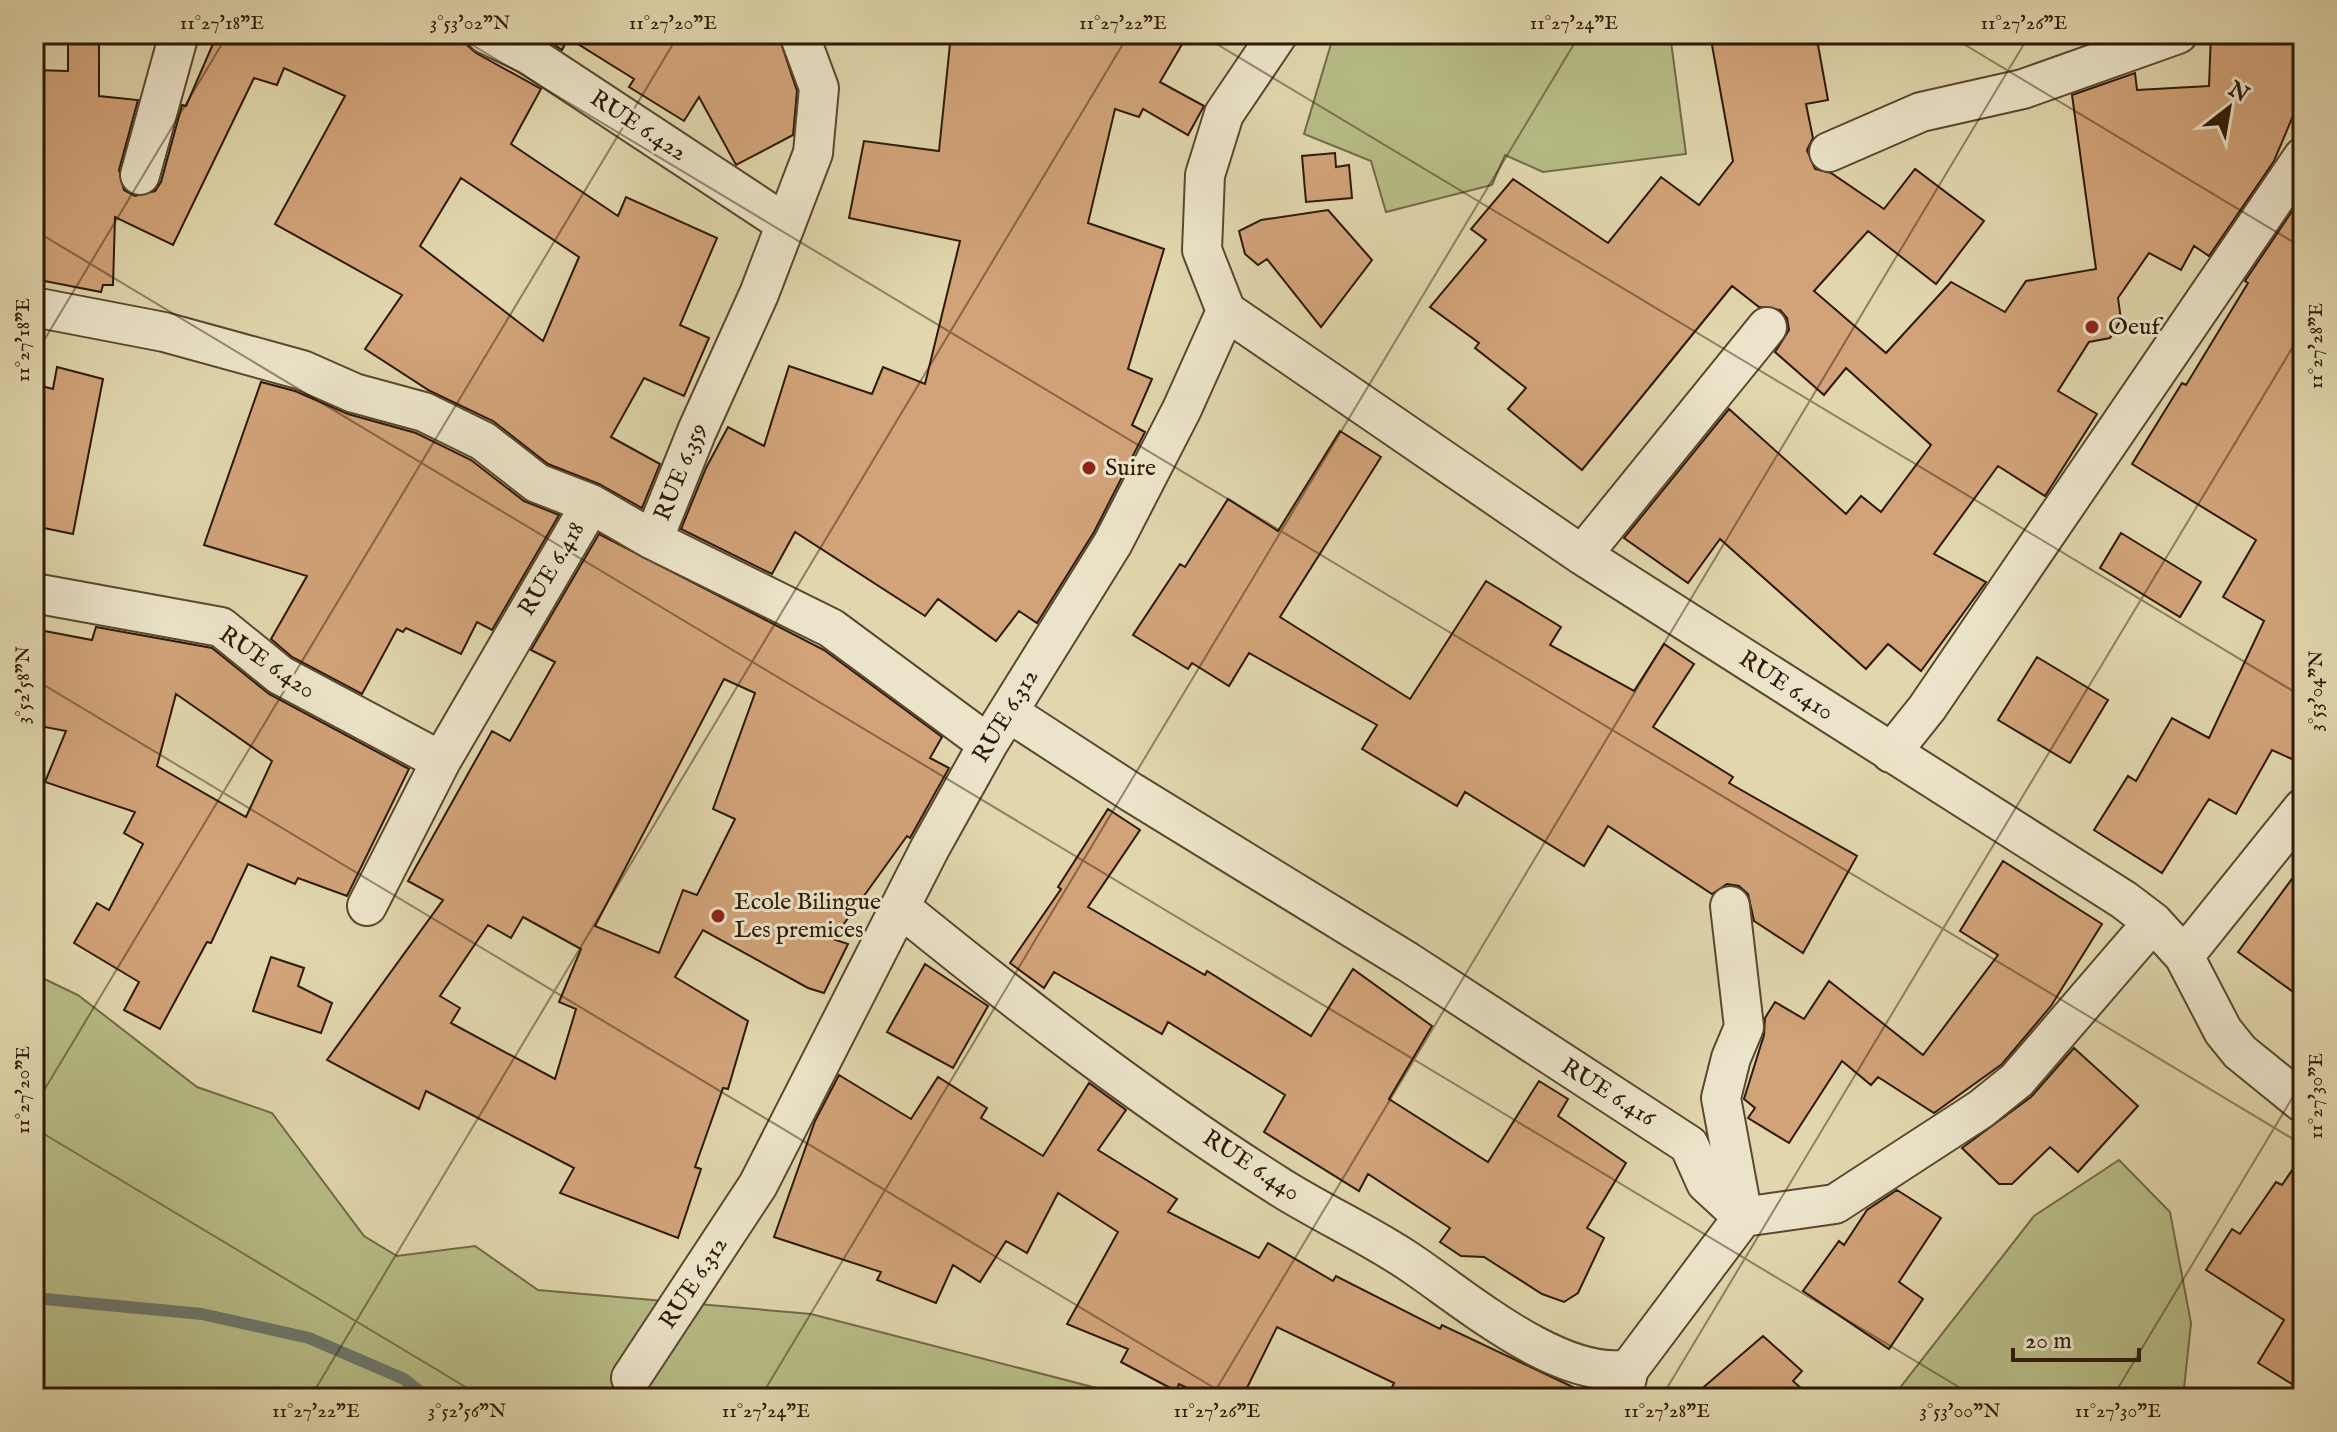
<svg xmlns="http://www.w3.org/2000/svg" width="2337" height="1432" font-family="'IM FELL English',serif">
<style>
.green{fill:#b7bc86;stroke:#726a46;stroke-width:2}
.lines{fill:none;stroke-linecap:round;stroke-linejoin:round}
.stream{stroke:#6d786d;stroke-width:12}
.building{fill:#d2a379;stroke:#2d1905;stroke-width:2;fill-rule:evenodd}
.street-casing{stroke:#5a482f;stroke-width:42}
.street{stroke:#ece4ca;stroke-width:38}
.ticks{fill:none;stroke:#2d1905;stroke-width:2;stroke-opacity:0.45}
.poi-dot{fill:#8f2418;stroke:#ece4ca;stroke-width:3}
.labels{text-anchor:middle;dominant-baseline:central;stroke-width:6;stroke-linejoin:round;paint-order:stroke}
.street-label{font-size:24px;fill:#2d1905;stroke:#ece4ca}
.poi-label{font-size:24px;fill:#2d1905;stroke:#ece4ca;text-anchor:start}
.neatline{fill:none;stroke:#2d1905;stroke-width:3}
.ticks-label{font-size:20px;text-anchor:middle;fill:#2d1905}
</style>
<rect width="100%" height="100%" fill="#e1d6ad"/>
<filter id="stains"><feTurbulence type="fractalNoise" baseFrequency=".0025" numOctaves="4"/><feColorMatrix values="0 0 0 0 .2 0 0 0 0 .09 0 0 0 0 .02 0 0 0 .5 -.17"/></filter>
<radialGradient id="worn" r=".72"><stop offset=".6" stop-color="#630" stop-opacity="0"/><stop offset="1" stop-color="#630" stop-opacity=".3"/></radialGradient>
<path class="green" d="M1334 34H1670L1686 154 1543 172 1505 155 1492 185 1386 212 1371 161 1304 134Z
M34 974 78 995 197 1087 272 1113 364 1236 397 1256 475 1246 538 1290 811 1314 1135 1398H34Z
M2119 1160 2170 1212 2191 1323 2183 1398H1892L2034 1216Z"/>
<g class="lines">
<path class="stream" d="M34 1298 202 1314 309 1338 404 1379 428 1398"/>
</g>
<path class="building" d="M68 34H99V96L138 100 119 170 124 190 135 196 155 191 161 182 182 105 186 106 216 37 209 34H464L468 46 476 53 541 89 511 144 618 216 626 197 717 238 680 325 709 338 684 396 644 378 611 437 660 464 642 508 599 484 548 464 493 421 430 391 365 349 402 295 275 224 345 96 284 68 277 85 254 78 173 245 115 217 113 285H103L101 292 34 279V70L68 71ZM461 178 579 257 543 341 420 246Z
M537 34H778L797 91 793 135 736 165 699 97 684 121 629 87 634 79 568 38 562 50Z
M951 34H1188L1160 82 1204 106 1188 135 1143 109 1139 117 1115 109 1088 223 1164 249 1128 369 1152 379 1132 425 1145 432 1094 532 1037 623 1019 611 996 641 938 599 925 616 795 532 772 574 681 529 706 468 728 427 764 446 789 366 872 394 883 367 925 384 960 241 849 218 864 141 939 151Z
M1710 34H1816L1828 100 1806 104 1813 138 1807 150 1815 169 1831 173 1884 209 1915 169 1984 221 1936 284 1868 231 1814 291 1886 353 1951 282 2005 312 2026 281 2096 269 2072 95 2135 73 2137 90 2209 86 2211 34H2298V104L2274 161 2209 256 2194 246 2181 270 2149 253 2118 298 2121 320 2110 338 2089 342 2058 391 2097 414 2045 496 1998 466 1934 554 1986 582 1921 671 1888 644 1866 669 1720 539 1688 583 1624 538 1729 409 1846 514 1861 496 1881 512 1931 445 1846 368 1824 395 1775 352 1789 330 1787 318 1780 310 1759 307 1732 286 1582 470 1508 409 1526 388 1475 348 1479 343 1430 307 1486 240 1471 229 1513 179 1608 243 1661 177 1699 205 1733 161Z
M1335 153 1336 167 1349 165 1352 198 1306 202 1302 156Z
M2297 204 2303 208V764L2272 750 2236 814 2209 799 2162 873 2094 830 2128 776 2136 781 2172 718 2209 738 2264 621 2223 597 2256 540 2132 464 2182 383 2186 385 2248 283 2245 281Z
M1328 210 1372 260 1321 327 1267 259 1258 265 1245 254 1239 231 1261 220Z
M57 367 103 379 73 534 34 526V384L53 389Z
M261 382 295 391 348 414 416 433 471 460 524 501 559 515 492 630 477 622 461 654 406 628 403 632 397 629 362 694 292 657 271 639 307 576 204 545Z
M1340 431 1381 457 1280 617 1410 699 1486 581 1561 627 1550 645 1634 691 1664 644 1694 664 1653 727 1733 777 1729 783 1857 856 1803 953 1754 921 1748 894 1739 886 1727 884 1712 894 1608 826 1584 866 1465 792 1457 806 1362 749 1377 725 1249 653 1229 686 1192 663 1188 669 1133 635 1180 564 1185 567 1228 499 1278 531Z
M2121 533 2201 582 2180 617 2100 568Z
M599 534 824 650 942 737 930 758 949 768 910 838 907 836 833 939 848 944 824 993 808 988 703 930 675 977 748 1021 728 1089 723 1088 695 1167 701 1169 678 1238 560 1193 574 1168 426 1091 419 1109 327 1060 443 900 408 881 492 731 510 741 555 662 531 650ZM724 679 755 693 713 809 735 819 697 895 683 890 659 953 595 926ZM523 917 581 949 559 1002 576 1009 555 1079 451 1023 460 1008 440 996 488 925 511 938Z
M96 627 212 648 269 694 409 769 347 896 298 878 295 884 248 864 211 943 207 942 160 1029 124 1010 139 982 74 943 97 903 109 910 143 844 124 833 135 812 45 782 66 731 34 725V629L92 640ZM176 694 272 761 246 817 157 766Z
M2037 657 2108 700 2070 763 1998 720Z
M1108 809 1140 830 1088 907 1205 975 1207 971 1311 1036 1353 969 1432 1026 1389 1099 1488 1162 1539 1081 1568 1099 1558 1116 1626 1163 1587 1228 1604 1238 1578 1293 1564 1302 1542 1294 1484 1257 1461 1256 1440 1242 1450 1228 1368 1174 1359 1191 1264 1132 1285 1095 1168 1022 1162 1034 1054 972 1044 988 1010 963 1061 889 1058 887Z
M2003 861 2102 924 2051 1006 2002 1064 1934 1113 1878 1077 1871 1085 1842 1061 1789 1143 1748 1118 1755 1108 1744 1099 1764 1035 1765 1018 1775 1002 1804 1019 1829 981 1923 1055 1998 955 1960 931Z
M2303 864V999L2238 952Z
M271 957 304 968 298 986 332 1003 321 1033 253 1011Z
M925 964 988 1006 953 1068 887 1032Z
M2074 1048 2138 1106 2078 1172 2050 1147 2012 1184H1999L1962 1148 2031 1097Z
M839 1075 911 1119 938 1077 987 1108 981 1118 1043 1156 1089 1083 1126 1110 1098 1150 1177 1199 1168 1212 1259 1258 1268 1243 1333 1281 1336 1276 1440 1329 1442 1325 1596 1398H1387L1394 1383 1277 1327 1242 1398H1209L1179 1384 1176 1391 1121 1362 1128 1349 1067 1324 1118 1232 1058 1193 1027 1253 1006 1241 980 1282 953 1265 936 1303 877 1280 881 1272 774 1237 815 1121Z
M2303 1154V1391L2258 1363 2284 1320 2206 1270 2232 1229 2240 1234 2276 1182 2282 1185Z
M1897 1190 1941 1218 1899 1282 1923 1299 1889 1349 1803 1291 1839 1241 1844 1245 1867 1210Z
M1763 1336 1802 1371 1793 1381 1812 1398H1691Z"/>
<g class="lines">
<g class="street-casing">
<path id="street" d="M486 34 528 54 786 224
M799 34 819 88 813 153 759 294 697 431 653 540 831 628 988 744
M1829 152 1921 112 2023 89 2178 34
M140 175 179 34
M34 307 164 332 302 370 354 393 424 412 483 441 537 483 591 504 441 761 367 906
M1226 311 1582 555 2124 900 2153 922 2184 956 2223 1031 2240 1052 2303 1103
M591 504 653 540
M1582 555 1767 327
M34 593 221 627 280 675 441 761
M1008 712 1131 792 1408 962 1689 1145 1706 1183 1743 1217 1835 1204 1981 1109 2017 1080 2153 922
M1891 753 1927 708 2303 157
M901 908C1023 1007 1147 1103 1280 1187 1323 1214 1370 1235 1411 1263 1466 1300 1560 1381 1629 1369
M2184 956 2303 808
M631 1378 758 1185 930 848 988 744 1113 543 1182 409 1226 311 1202 250 1205 175 1224 114 1278 34
M1622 1398 1629 1369 1743 1217 1721 1098 1731 1058 1744 1027 1730 906"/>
</g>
<use href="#street" class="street"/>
</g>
<path class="ticks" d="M454 34 2303 1145M1200 34 2303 697M1947 34 2303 248M34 230 1977 1398M34 357 228 34M34 679 1231 1398M34 1107 679 34M34 1128 484 1398M310 1398 1129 34M760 1398 1580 34M1211 1398 2030 34M1661 1398 2303 330M2112 1398 2303 1080"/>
<g class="poi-dot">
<circle cx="2092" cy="327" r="8"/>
<circle cx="1089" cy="468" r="8"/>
<circle cx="718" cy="916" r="8"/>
</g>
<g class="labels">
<g class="street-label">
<text transform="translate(638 126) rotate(33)">RUE 6.422</text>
<text transform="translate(681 472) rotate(-68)">RUE 6.359</text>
<text transform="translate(552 569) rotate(-59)">RUE 6.418</text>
<text transform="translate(267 663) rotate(34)">RUE 6.420</text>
<text transform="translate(1786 686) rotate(33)">RUE 6.410</text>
<text transform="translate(1006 716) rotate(-59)">RUE 6.312</text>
<text transform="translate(1608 1093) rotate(32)">RUE 6.416</text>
<text transform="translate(1251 1166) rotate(33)">RUE 6.440</text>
<text transform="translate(694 1283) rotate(-57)">RUE 6.312</text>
</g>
<g class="poi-label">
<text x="2108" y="327">Oeuf</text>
<text x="1105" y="468">Suire</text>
<text x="734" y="902">Ecole Bilingue<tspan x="734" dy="28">Les premices</tspan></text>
</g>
</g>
<rect width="2337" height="1432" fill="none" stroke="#e1d6ad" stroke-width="88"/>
<g transform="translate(2229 108) rotate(31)" stroke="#ece4ca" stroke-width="6" paint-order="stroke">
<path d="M0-6L14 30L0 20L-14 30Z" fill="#2d1905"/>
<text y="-12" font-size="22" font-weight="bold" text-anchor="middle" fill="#2d1905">N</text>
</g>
<path d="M2013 1348v12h126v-12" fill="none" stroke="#2d1905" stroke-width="4"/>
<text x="2025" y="1348" font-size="24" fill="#2d1905" stroke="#ece4ca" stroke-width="6" paint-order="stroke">20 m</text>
<rect x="44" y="44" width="2249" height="1344" class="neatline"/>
<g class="ticks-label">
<text x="222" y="29">11°27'18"E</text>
<text x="470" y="29">3°53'02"N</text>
<text x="673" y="29">11°27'20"E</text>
<text x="1123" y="29">11°27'22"E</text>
<text x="1574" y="29">11°27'24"E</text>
<text x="2024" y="29">11°27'26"E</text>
<text transform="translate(22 340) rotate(-90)" y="7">11°27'18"E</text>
<text transform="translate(2315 346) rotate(-90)" y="7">11°27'28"E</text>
<text transform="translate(22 685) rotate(-90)" y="7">3°52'58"N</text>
<text transform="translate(2315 691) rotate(-90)" y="7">3°53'04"N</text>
<text transform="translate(22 1090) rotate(-90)" y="7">11°27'20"E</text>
<text transform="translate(2315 1096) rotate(-90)" y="7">11°27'30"E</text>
<text x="316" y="1417">11°27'22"E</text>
<text x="467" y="1417">3°52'56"N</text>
<text x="766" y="1417">11°27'24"E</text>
<text x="1217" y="1417">11°27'26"E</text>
<text x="1667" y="1417">11°27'28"E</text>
<text x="1960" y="1417">3°53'00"N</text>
<text x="2118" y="1417">11°27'30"E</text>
</g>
<rect width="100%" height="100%" filter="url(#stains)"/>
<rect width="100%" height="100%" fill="url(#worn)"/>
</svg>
